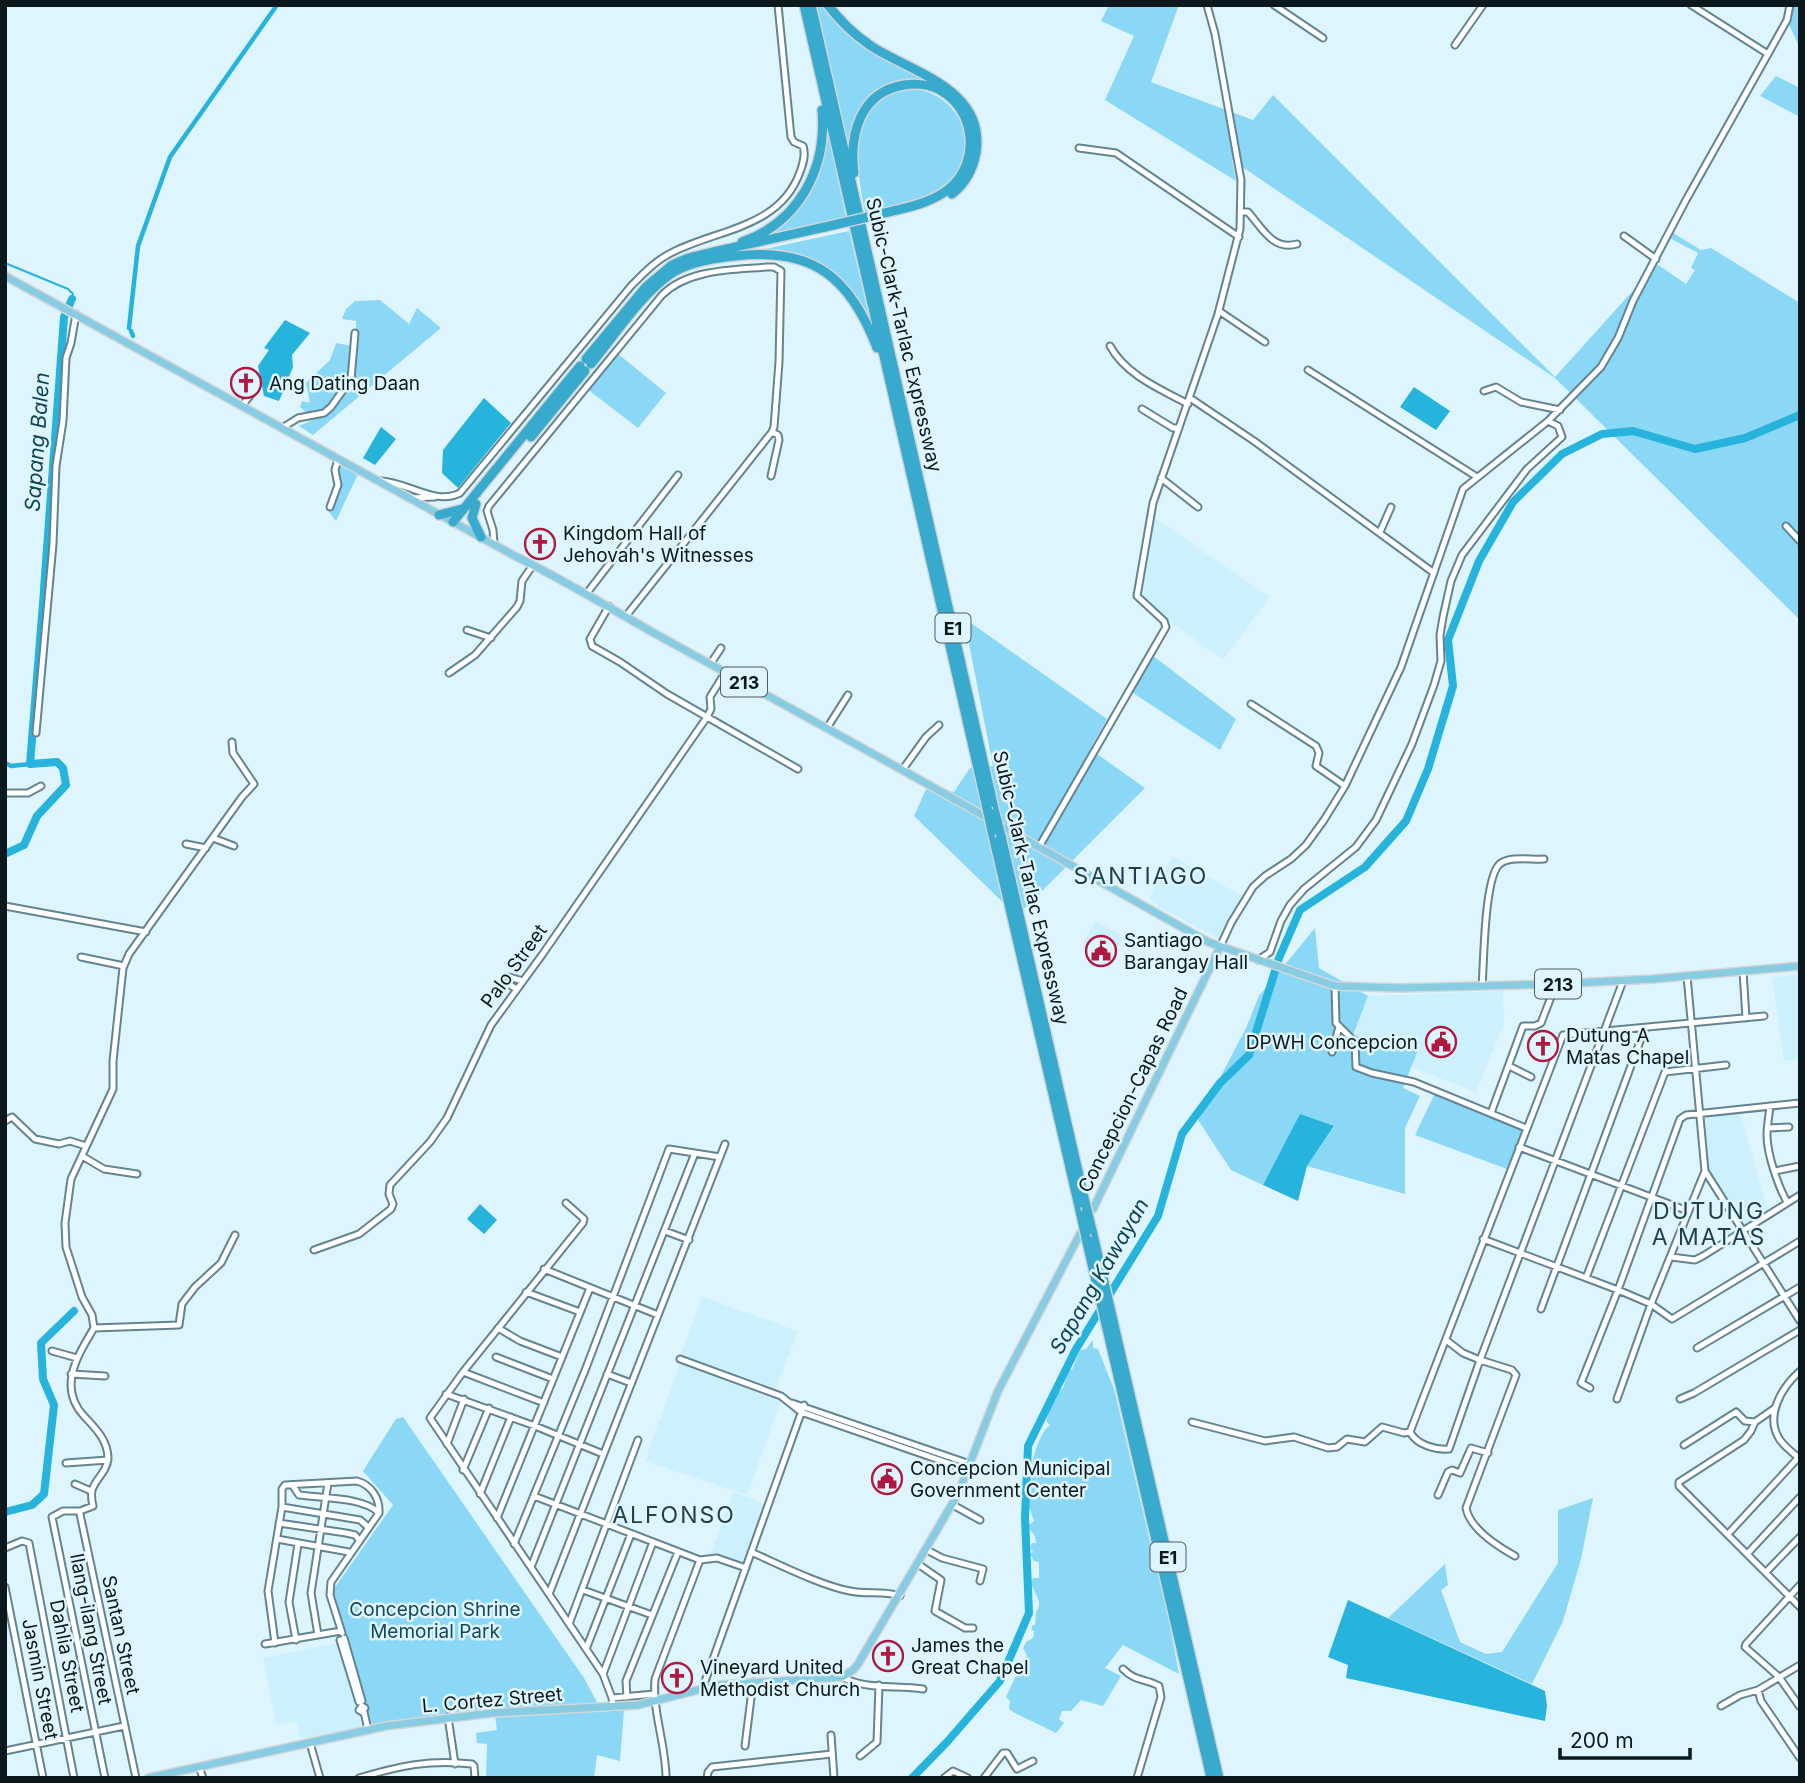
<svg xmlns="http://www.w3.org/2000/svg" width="1805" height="1783" font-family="Inter,sans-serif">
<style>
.built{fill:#ccf0fe}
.green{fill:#8ad8f5}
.water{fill:#26b3dc}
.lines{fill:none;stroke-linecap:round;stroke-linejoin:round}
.stream{stroke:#26b3dc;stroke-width:2}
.canal{stroke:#26b3dc;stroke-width:4.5}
.river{stroke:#26b3dc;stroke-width:8}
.minor-casing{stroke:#638491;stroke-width:9}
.major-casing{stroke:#d3d6d6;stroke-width:10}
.highway-casing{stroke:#d3d6d6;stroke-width:12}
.minor{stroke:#fff;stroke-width:5}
.major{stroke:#87cce2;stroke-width:7}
.highway{stroke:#37aace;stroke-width:9}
.highway-bridge-casing{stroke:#d3d6d6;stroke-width:12;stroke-linecap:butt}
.highway-bridge{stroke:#37aace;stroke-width:9}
.labels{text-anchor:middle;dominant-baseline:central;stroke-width:5;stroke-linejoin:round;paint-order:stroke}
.shield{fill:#dff5fd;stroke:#4b5b61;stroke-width:2}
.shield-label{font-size:18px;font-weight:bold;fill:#0b191e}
.street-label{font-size:19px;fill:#0b191e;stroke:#dff5fd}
.poi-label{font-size:19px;fill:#0b191e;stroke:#dff5fd;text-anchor:start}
.park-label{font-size:19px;fill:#12495a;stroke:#dff5fd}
.water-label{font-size:21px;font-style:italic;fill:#0a4455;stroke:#dff5fd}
.quarter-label{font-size:23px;letter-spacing:2px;fill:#20404b;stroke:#dff5fd}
</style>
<rect width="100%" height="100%" fill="#dff5fd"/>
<path class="built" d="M1146 512 1270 597 1223 660 1175 625 1148 603 1140 590Z
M1173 857 1242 896 1219 939 1157 906 1158 903 1149 898Z
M1095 921 1124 936 1112 960 1083 944Z
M1800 974V1059L1784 1061 1772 978Z
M1503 991 1504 1024 1476 1092 1411 1067 1418 1050 1353 1035 1368 996Z
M1740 1112 1768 1211 1745 1225 1709 1172 1705 1118 1706 1115Z
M702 1297 798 1331 775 1391 680 1357Z
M680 1363 781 1401 747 1495 645 1461Z
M733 1492 767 1505 745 1566 711 1554Z
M96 1603 102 1637 90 1639 84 1606Z
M337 1643 362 1727 301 1739 296 1721 276 1725 263 1658Z"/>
<path class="green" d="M815 5H821C847 42 889 63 928 82 895 79 864 89 853 124 850 133 851 143 848 151Z
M1109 5H1179L1151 82 1253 120 1273 95 1555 377 1657 264 1686 284 1695 270 1691 268 1698 253 1668 237 1673 233 1701 250 1711 248 1800 303V620L1555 378 1232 160 1236 181 1105 100 1134 36 1101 21Z
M1793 5H1800V49L1788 22Z
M1776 76 1800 88V117L1760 96Z
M917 89C966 99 984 155 942 187 922 203 890 206 865 212 855 162 844 91 917 89Z
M825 131H828L846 218 763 238 807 194C819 175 821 153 825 131Z
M849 231 869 316 868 317 859 301 831 273 765 249Z
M380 300 409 324 417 308 441 328 313 435 299 426 326 414 343 395 356 371V321L342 319 346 309 355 301Z
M336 343 352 346 350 376 328 407 323 411 308 414 300 407 302 401 310 403 306 383 330 360Z
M612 349 666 393 638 428 582 385Z
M340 464 358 474 336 521 329 512 341 485 338 472Z
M964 618 1107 719 1090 749 1145 788 1017 916 914 816 927 787 954 792 970 768 993 766Z
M1148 652 1236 719 1220 750 1127 689Z
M1315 928 1319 968 1368 996 1353 1035 1418 1050 1403 1088 1420 1096 1405 1128V1194L1307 1166 1334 1127 1300 1115 1263 1185 1231 1170 1198 1120 1246 1028 1259 996Z
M1435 1093 1524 1128 1507 1169 1415 1135Z
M1093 1340V1348L1098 1349 1114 1389 1154 1559 1158 1562 1179 1674 1123 1645 1105 1668 1121 1676 1103 1706 1081 1700 1071 1711H1062L1059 1719 1064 1723 1056 1733 1013 1712 1009 1709 1010 1701 1006 1697 1023 1660 1027 1656 1023 1648 1026 1642 1033 1638 1034 1631 1031 1629 1033 1625H1035L1036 1612C1044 1602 1034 1594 1031 1583L1033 1578H1039V1562L1034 1561 1030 1554 1033 1551 1030 1548 1032 1543H1036L1035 1536 1027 1526 1034 1521 1027 1501 1030 1500V1489L1033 1485C1027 1472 1038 1433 1050 1425L1046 1421 1052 1402 1056 1400 1055 1395 1063 1388 1069 1370H1072L1080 1350 1086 1349Z
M403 1417 584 1678 598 1704 453 1712 372 1725 331 1593 393 1505 363 1471 396 1419Z
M1593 1498 1581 1559 1563 1621 1532 1684 1388 1618 1445 1564 1448 1585 1441 1590 1460 1642 1486 1654 1502 1652 1558 1563V1510Z
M624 1710 620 1761 597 1755 594 1778H486L487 1744 477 1743 476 1733 497 1730 495 1716Z"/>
<path class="water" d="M285 320 310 333 292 355 293 367 279 401 264 396 258 366 269 350 264 348Z
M1414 387 1450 411 1436 430 1400 407Z
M484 398 511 423 458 488 442 473 443 450Z
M381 427 396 439 375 465 363 458Z
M1300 1114 1334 1126 1307 1166 1298 1201 1263 1185Z
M480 1204 497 1220 484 1234 467 1219Z
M1348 1600 1545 1691 1547 1706 1545 1721 1346 1678 1348 1665 1328 1657Z"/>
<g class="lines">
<path class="stream" d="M5 263 68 289 73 294 72 299
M57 762V760"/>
<path class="canal" d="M129 328 138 246 170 157 277 5
M131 331 133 336
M5 763 11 766 30 764"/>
<path class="river" d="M44 589 64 317 72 299
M5 854 24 845 37 816 66 785 63 768 57 762 30 764 44 591
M5 1512 32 1505 44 1494 54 1405 43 1379 41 1343 74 1311
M912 1778 947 1742 1000 1681 1029 1613 1025 1518 1028 1446 1076 1349 1158 1216 1182 1134 1220 1083 1249 1055 1279 958 1300 910 1365 867 1406 821 1428 769 1453 686 1448 640 1479 561 1513 502 1562 454 1602 434 1633 431 1695 449 1745 438 1800 415"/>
<g class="minor-casing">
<path id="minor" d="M1274 5 1323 38
M1455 45 1483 5
M1768 54 1787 20 1790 5
M1079 148 1116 153 1239 237
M1242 212H1248C1262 228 1273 251 1297 244
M1624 236 1656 259
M1219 311 1265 342
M1110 346C1126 375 1160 389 1188 404
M1308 370 1477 477
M1484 391 1496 387 1521 402 1560 410
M1190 398 1254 441 1434 573
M242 406 256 388
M1142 409 1173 428H1179
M282 428 298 418 324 413 331 407 351 379 355 333
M1161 478 1198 507
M380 481C406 481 435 506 460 493L631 286C644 273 656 260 673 252 718 229 780 228 800 172 803 164 806 155 803 146L794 142 791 137 778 5
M409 498 435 497
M330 507 338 485 335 470 338 459
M1786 526 1800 541
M1380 532 1391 507
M494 544 493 530 487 511 489 506 662 295C688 269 732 270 766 267H774L781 271 779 362 774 427 772 432
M587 593 678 475
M609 606 590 639 592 646 620 662 667 694 798 769
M626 616 772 432 778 435 779 440 771 476
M467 630 491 638
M711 663 721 648
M449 673 475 655 517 607 520 601 522 581 533 565
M1251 704 1316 746 1319 753 1316 766 1345 786
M827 728 848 695
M36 733 53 544 56 466 63 421 66 358 71 343 76 314
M903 769 926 737 939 725
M5 793H28L41 786
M213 838 234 846
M186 844 206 848
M1039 847 1166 627 1164 621 1137 596 1153 503 1218 314 1240 229 1241 180 1215 34 1207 5
M5 906 146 932
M1220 947 1231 923 1253 887 1265 876 1291 859 1306 845 1324 820 1345 786 1401 667 1463 489 1548 421 1601 367 1618 338 1633 301 1686 200 1768 54 1691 5
M81 957 124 966
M1258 960 1270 952 1281 921 1290 905 1304 889 1356 847 1376 820 1412 744 1434 685 1441 661 1440 635 1443 617 1451 581 1462 555 1527 469 1562 437 1558 426 1548 421
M1743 971 1746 1018
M509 977 523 981
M506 983 517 989
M1335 986 1336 1023 1355 1042 1356 1067 1372 1073 1414 1082 1526 1128
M1482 986C1484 964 1484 873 1501 863 1511 856 1532 860 1544 859
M1332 1052 1339 1027
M1509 1066 1531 1077
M1770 1106C1769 1116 1767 1126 1767 1135 1767 1154 1778 1186 1787 1202
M1491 1113 1523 1026H1535L1541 1023 1556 984
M5 1121 12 1117 35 1139 59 1144 70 1141 86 1146
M1768 1128 1789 1127
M1519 1147 1688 1211
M82 1156 104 1169 137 1174
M1705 1171 1800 1321
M1775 1171 1800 1166
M566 1203 584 1219 583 1223 463 1372 430 1418 603 1674 612 1698 613 1707
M665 1231 689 1240
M1483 1239 1618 1290 1651 1304 1672 1319 1800 1241
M314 1250 359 1234 391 1209 393 1204 389 1194 390 1185 430 1142 447 1118 491 1025 542 955 707 717 711 709 710 697 726 671
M1671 1257 1695 1260 1703 1256 1800 1195
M544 1269 658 1315
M1586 1278 1665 1072 1726 1065
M526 1292 580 1312
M1541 1309 1645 1028
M94 1328 92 1315 82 1297 66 1247 65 1223 71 1179 113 1089V1061L123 968 129 954 242 797 254 784 233 753 232 742
M94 1328C78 1355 57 1387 84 1416 95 1428 107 1439 108 1457 108 1471 96 1478 92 1490 91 1495 92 1502 93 1506L80 1511V1514L136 1778
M94 1328 179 1325 182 1304 195 1287 221 1263 235 1235
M498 1328 520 1341 562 1357
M1697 1348 1800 1287
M52 1351 77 1358
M496 1357 553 1379
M680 1359 781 1396 801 1412 968 1470
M1800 1371C1782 1387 1764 1416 1780 1440 1785 1447 1793 1453 1800 1459
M463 1372 544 1403
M71 1374 105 1376
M607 1374 631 1383
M1590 1388 1581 1383 1618 1290 1680 1119 1686 1115 1800 1103
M446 1394 535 1426 603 1454
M1617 1399 1651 1304 1705 1171 1687 976
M1680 1399 1694 1393 1800 1330
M792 1403 970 1464
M1775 1408 1755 1422 1751 1431 1744 1440 1679 1482V1486L1800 1607
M1192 1422 1265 1441 1294 1437 1328 1448 1337 1447 1347 1439 1365 1442 1382 1427 1404 1433 1410 1432
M1410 1432 1563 1035 1764 1016
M1410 1432C1417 1445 1435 1450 1449 1449L1480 1360 1463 1353 1446 1340
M447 1444 464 1399
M1684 1445 1736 1412 1745 1421 1755 1422
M66 1463 108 1460
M463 1470 489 1408
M75 1484 91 1491
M293 1486 299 1495C321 1498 364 1497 379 1513
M480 1494 511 1417
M1438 1495 1448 1472 1452 1470 1460 1473 1471 1448 1488 1453
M534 1496 700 1560 717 1558 746 1568
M953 1505 980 1520
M282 1507 360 1520 368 1527
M80 1511H63L52 1517 105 1778
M497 1518 590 1288
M279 1523 346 1533 355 1535 359 1540
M1728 1534 1798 1458
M277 1539 349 1552
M514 1544 586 1368 669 1149 720 1157
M5 1548 22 1541 29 1543 74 1778
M927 1550 942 1558 983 1569 980 1581
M751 1552C778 1564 822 1586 850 1591 867 1595 883 1590 900 1596
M1748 1553 1800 1497
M1515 1556C1497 1546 1470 1529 1466 1508L1516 1375 1512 1370 1480 1360 1623 981
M918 1564 941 1580 935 1611 965 1628H973
M531 1567 695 1153
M1766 1572 1800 1537
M1800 1585 1746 1644 1745 1647 1779 1677 1800 1707
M5 1587 43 1778
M583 1590 652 1615
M549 1594 725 1144
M569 1624 638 1440
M318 1635 311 1593 328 1483
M344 1638 362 1701
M296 1640 289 1602 298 1544
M340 1640 359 1702
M275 1643 268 1591 282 1507V1489L285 1485 357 1481C371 1485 380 1498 379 1513L331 1582 330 1595 342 1633
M265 1644 341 1631
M586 1649 631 1534
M1123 1669C1136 1682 1145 1678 1159 1686L1161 1697 1137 1778
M603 1674 653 1542
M842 1677C865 1690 897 1685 923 1689
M703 1687 804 1405
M1758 1690 1761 1701 1800 1758
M627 1697 626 1681 678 1552
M612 1698 654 1694
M362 1706 365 1708 362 1712 359 1710Z
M1721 1706 1740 1695 1758 1690 1800 1665
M364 1712 368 1730
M448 1717 455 1764
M831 1735 834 1778
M310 1743 320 1778
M745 1746 753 1682
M5 1751 124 1726
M860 1756 877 1742 879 1685
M199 1767 203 1778
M359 1778C399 1766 430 1759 472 1764L474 1766 475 1778
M666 1778C666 1745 652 1711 655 1679L700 1560
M707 1778 708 1772 712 1767 832 1754
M944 1778 953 1771 968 1778
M984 1778 1003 1753H1007L1017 1769 1033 1761"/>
</g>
<g class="major-casing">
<path id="major" d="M5 276 515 556C562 579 608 607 654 633 764 694 875 754 984 816
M1003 827 1208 942 1335 986 1400 988 1556 984 1653 979 1800 966
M1093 1209 1220 947
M148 1778 386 1726 492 1713 638 1705 718 1685 842 1677 853 1670 858 1664 958 1494 998 1391 1081 1232"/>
</g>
<g class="highway-casing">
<path id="highway" d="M804 5 987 808
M811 5 995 813
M828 5C840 21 855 35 871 46 913 73 986 89 976 153 973 169 965 184 952 194
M854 173C849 135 860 92 904 85 916 83 930 85 940 90 976 110 980 161 951 187 932 204 904 208 881 214
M742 242C799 222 827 169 822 110
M586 359 646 287 672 265 688 258 717 251 825 227
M591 364C614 336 640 296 669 275 687 262 713 258 735 256 813 247 850 277 877 348
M531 437 585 371
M476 504 472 518 481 537
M439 515 462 509
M453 522 580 366
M992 831 1081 1215
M1001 836 1086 1206
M1092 1230 1219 1778
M1086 1238 1211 1778"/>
</g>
<use href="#minor" class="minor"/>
<use href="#major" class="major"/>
<use href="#highway" class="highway"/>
<g class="highway-bridge-casing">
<path id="highway-bridge" d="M825 227 881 214
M987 808 992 831
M995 813 1001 836
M1086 1206 1092 1230
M1081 1215 1086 1238"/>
</g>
<use href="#highway-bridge" class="highway-bridge"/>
</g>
<defs>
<g id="church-ring" transform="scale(1.575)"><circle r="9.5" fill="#dff5fd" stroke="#ae1941" stroke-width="1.5"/><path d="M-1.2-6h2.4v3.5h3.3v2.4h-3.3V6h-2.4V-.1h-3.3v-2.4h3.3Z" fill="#ae1941"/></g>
<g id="civic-ring" transform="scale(1.575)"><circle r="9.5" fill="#dff5fd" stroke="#ae1941" stroke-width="1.5"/><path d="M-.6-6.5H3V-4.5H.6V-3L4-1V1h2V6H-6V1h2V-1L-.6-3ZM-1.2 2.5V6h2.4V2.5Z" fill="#ae1941"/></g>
</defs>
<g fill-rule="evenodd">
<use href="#church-ring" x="246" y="383"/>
<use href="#church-ring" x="540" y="544"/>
<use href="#civic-ring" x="1101" y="951"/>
<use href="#civic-ring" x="1441" y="1042"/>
<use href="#church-ring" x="1543" y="1046"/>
<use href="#civic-ring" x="887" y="1479"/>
<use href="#church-ring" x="888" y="1656"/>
<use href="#church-ring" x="677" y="1678"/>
</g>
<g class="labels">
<g class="shield">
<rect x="935.5" y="613.5" width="35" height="29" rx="5"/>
<rect x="721" y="667.5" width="46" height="29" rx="5"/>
<rect x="1535" y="969.5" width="46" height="29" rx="5"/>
<rect x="1150.5" y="1542.5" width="35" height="29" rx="5"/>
</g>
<g class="shield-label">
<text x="953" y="628">E1</text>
<text x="744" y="682">213</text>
<text x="1558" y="984">213</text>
<text x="1168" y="1557">E1</text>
</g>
<g class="street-label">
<text transform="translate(904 335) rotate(77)">Subic-Clark-Tarlac Expressway</text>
<text transform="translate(1031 888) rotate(77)">Subic-Clark-Tarlac Expressway</text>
<text transform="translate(514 966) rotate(-54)">Palo Street</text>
<text transform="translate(1133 1090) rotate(-64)">Concepcion-Capas Road</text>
<text transform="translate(91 1629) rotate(79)">Ilang-ilang Street</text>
<text transform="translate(121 1635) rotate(78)">Santan Street</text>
<text transform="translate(67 1656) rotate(79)">Dahlia Street</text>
<text transform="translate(40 1679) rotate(79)">Jasmin Street</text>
<text transform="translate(492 1700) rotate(-5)">L. Cortez Street</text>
</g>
<g class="poi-label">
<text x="269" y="383">Ang Dating Daan</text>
<text x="563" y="533">Kingdom Hall of<tspan x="563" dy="22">Jehovah's Witnesses</tspan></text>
<text x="1124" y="940">Santiago<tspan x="1124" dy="22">Barangay Hall</tspan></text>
<text x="1566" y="1035">Dutung A<tspan x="1566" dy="22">Matas Chapel</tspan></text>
<text x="1418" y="1042" text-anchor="end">DPWH Concepcion</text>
<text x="910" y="1468">Concepcion Municipal<tspan x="910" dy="22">Government Center</tspan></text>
<text x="911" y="1645">James the<tspan x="911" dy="22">Great Chapel</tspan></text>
<text x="700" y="1667">Vineyard United<tspan x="700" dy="22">Methodist Church</tspan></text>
</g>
<g class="park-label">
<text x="435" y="1609">Concepcion Shrine<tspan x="435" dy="22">Memorial Park</tspan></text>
</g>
<g class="water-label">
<text transform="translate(37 442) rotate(-86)">Sapang Balen</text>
<text transform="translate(1099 1276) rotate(-60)">Sapang Kawayan</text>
</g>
<g class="quarter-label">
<text x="1141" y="876">SANTIAGO</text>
<text x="1709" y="1211">DUTUNG<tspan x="1709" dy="26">A MATAS</tspan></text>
<text x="674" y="1515">ALFONSO</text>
</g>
</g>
<rect width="1805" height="1783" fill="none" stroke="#0b191e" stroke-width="14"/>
<path d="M1560 1748v10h130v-10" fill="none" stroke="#0b191e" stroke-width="3.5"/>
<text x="1570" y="1748" font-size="21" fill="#0b191e" stroke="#dff5fd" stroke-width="5" paint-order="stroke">200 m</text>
</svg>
